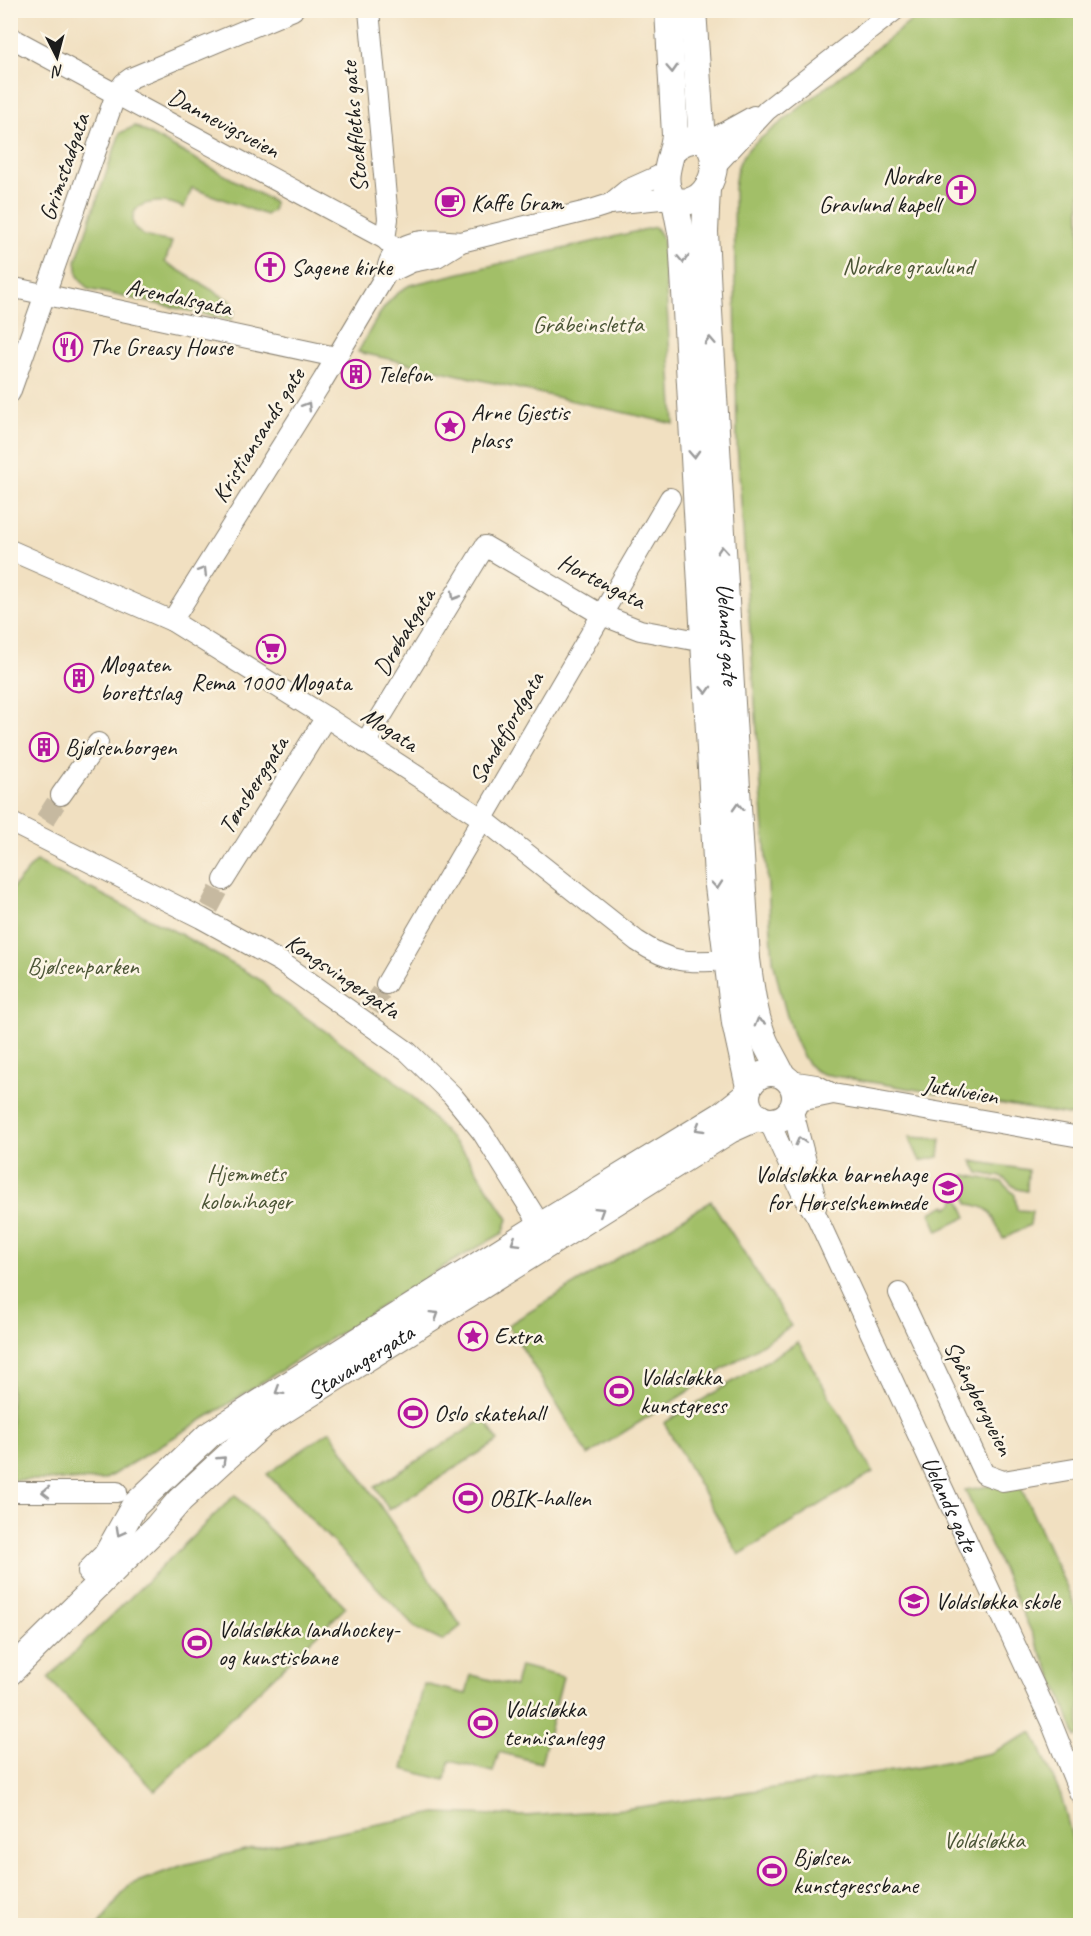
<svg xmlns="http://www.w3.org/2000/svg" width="1091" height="1936" font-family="Caveat,sans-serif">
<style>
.green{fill:#a2bf67;stroke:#5f6e42;stroke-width:1.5}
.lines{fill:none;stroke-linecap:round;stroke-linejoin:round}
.minor-tunnel{stroke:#c6b9a0;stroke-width:20;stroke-dasharray:20 10;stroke-linecap:butt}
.minor-casing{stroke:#867e6e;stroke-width:22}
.major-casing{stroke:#867e6e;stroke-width:28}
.minor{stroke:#fff;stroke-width:20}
.major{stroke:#fff;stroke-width:26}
.oneway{stroke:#999}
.labels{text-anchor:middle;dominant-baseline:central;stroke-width:5;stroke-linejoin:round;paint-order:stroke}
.street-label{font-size:24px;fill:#1c1c1c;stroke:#fcf5e5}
.poi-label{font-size:24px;fill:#1c1c1c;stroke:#fcf5e5;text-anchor:start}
.park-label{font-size:24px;fill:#4b5536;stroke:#fcf5e5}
</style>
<rect width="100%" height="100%" fill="#fcf5e5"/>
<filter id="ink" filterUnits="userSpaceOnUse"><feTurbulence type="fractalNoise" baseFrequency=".0167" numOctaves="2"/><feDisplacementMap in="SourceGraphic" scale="12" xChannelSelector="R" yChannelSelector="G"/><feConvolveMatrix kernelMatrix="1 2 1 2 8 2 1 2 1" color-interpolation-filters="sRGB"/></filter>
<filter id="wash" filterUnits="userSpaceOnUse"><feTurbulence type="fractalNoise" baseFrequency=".008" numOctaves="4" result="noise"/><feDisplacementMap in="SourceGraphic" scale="24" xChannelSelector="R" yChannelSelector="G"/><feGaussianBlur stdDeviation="1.35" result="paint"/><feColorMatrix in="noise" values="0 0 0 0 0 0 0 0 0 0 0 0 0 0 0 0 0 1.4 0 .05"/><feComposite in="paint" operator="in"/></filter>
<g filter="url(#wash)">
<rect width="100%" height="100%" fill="#f1e0c1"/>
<path class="green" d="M924 11H1080V1117L823 1074C819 1072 814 1071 811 1067 791 1047 780 988 773 960L737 445 734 189C736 170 738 160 751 146Z
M135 126 274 202 273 210 266 215 192 188 184 208C180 206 175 204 171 203 157 200 132 202 133 220 133 225 136 230 140 233 147 239 163 240 172 242L165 262 232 302 235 311 231 320 88 289 78 276 76 261 120 133Z
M655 227 663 239 674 424 358 352C372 328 384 298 410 285Z
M36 861 180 934 264 982 271 993 392 1078 414 1098 467 1156 508 1219 503 1233 448 1264 225 1406 109 1477 103 1480H11L10 891Z
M909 1137 941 1139 939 1157 920 1161Z
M972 1161 1028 1170 1027 1191 1017 1189 1002 1177 979 1173Z
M965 1175 1002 1182 1015 1195 1017 1210 1032 1211 1030 1225 1003 1239C992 1216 994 1207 968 1204L967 1199 958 1181Z
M946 1181 952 1183 967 1217 938 1231 930 1213 946 1205 947 1208 954 1204 955 1201Z
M711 1201 791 1326 588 1455 508 1325Z
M798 1342 873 1472 739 1555 664 1423Z
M484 1419 498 1441 389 1510 375 1487Z
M330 1431 461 1626 442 1641 417 1629 267 1474Z
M1018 1481 1080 1617V1736L1076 1737 1060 1693 965 1490Z
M235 1495 346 1607 155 1791 48 1678Z
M520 1666 563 1677 541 1763 499 1752 493 1772 450 1761 445 1780 403 1769 424 1684 466 1694 471 1675 515 1686Z
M1033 1732 1061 1796 1071 1834 1079 1883 1080 1916 1074 1925H99L129 1885 183 1865 249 1849 436 1813 526 1816 625 1809 914 1768 991 1753Z"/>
</g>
<g filter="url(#ink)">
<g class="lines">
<path class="minor-tunnel" d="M45 820 61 795
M209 908 224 880
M370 1009 386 984"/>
<g class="minor-casing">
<g id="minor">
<path d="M369 10 388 219 385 239"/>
<path d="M10 37 385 239 397 251 404 264"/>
<path d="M707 142 754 116"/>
<path d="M714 167 767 110 895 10"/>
<path d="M610 204 627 190 665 173"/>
<path d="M395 270 412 262 437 257 461 242 591 210 610 204 671 198"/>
<path d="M10 287 336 357"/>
<path d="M10 393 116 94 124 83 131 78 293 10"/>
<path d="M10 550 172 621 326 717 483 819 637 941C670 963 687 963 726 960"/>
<path d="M172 621 323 380 385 276C387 270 388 263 391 258 405 236 439 240 461 242"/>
<path d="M365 743 485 546 602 615 640 630 704 642"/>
<path d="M61 795 98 743"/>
<path d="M10 822 201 918 281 962 408 1052 452 1095 482 1132 548 1237"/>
<path d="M224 880 326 717"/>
<path d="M386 984 670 498"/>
<path d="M790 1081 816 1085 833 1094 1080 1137"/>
<path d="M795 1102 833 1094"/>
<path d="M792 1108 815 1196 816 1207"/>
<path id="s1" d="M769 1121 804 1198 816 1215 1051 1722 1080 1794"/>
<path d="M899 1293 984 1474 1003 1481 1080 1468"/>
<path d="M10 1492H117"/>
</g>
</g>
<g class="major-casing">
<g id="major">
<path d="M668 10 675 135C673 158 658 178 673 199 705 214 729 160 703 140 691 139 682 141 673 150"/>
<path d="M693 10 701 127 703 140"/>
<path id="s2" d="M707 188 705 232 708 294 747 959C751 987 754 1015 765 1042 770 1053 777 1064 782 1075"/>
<path d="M675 201 682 237 717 878 735 1023 749 1087"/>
<circle cx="771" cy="1097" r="24"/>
<path d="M91 1571 106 1556 134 1506 209 1435 540 1226 722 1115 747 1095"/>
<path id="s3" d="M10 1672 157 1527 180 1500 265 1422 730 1130 759 1117"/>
</g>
</g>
<use href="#minor" class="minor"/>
<use href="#major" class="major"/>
</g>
<defs><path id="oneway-chevron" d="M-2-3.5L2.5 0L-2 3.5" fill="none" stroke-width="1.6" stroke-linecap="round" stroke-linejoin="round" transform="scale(1.5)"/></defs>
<g class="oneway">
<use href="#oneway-chevron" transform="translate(672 69) rotate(87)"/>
<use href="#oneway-chevron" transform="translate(683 259) rotate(87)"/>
<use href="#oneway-chevron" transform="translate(710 341) rotate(-93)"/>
<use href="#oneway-chevron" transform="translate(307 406) rotate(-58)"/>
<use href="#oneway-chevron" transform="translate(694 454) rotate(87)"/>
<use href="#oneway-chevron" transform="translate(722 550) rotate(-94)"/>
<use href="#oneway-chevron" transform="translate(203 571) rotate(-58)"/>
<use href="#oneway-chevron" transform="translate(455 596) rotate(121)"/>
<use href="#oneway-chevron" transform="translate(706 690) rotate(87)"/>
<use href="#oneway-chevron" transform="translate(738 807) rotate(-93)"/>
<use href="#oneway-chevron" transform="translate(717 885) rotate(85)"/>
<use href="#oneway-chevron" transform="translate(759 1022) rotate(-106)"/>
<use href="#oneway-chevron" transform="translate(699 1128) rotate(149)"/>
<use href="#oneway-chevron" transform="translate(800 1141) rotate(-105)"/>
<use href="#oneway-chevron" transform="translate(600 1211) rotate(-32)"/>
<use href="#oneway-chevron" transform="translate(515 1242) rotate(148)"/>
<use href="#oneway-chevron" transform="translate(435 1315) rotate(-32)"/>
<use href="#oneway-chevron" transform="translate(279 1391) rotate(148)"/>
<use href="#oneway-chevron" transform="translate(222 1460) rotate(-43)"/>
<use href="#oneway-chevron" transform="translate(46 1492) rotate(180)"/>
<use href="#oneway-chevron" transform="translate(120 1532) rotate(119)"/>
</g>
</g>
<defs>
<g id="church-ring" transform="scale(1.5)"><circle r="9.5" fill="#fcf5e5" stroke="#b5179e" stroke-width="1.5"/><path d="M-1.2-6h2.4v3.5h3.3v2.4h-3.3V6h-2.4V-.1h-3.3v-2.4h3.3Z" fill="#b5179e"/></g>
<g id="cafe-ring" transform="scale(1.5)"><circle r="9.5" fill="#fcf5e5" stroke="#b5179e" stroke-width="1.5"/><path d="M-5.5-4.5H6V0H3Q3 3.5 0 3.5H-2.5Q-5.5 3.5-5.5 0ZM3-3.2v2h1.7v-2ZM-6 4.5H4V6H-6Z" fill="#b5179e"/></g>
<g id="restaurant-ring" transform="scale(1.5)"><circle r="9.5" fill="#fcf5e5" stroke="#b5179e" stroke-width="1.5"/><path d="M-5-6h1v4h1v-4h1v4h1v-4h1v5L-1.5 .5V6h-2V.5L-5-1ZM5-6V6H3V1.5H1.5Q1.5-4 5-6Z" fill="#b5179e"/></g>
<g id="building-ring" transform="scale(1.5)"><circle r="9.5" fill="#fcf5e5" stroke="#b5179e" stroke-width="1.5"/><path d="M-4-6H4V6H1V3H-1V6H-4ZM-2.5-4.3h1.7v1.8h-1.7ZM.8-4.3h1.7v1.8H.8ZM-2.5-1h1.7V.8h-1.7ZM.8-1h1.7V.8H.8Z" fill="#b5179e"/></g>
<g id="sight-ring" transform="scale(1.5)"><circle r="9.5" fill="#fcf5e5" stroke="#b5179e" stroke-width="1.5"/><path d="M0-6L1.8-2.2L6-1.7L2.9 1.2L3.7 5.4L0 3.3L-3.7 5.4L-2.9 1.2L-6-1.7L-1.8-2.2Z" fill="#b5179e"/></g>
<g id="supermarket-ring" transform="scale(1.5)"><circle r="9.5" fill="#fcf5e5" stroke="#b5179e" stroke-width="1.5"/><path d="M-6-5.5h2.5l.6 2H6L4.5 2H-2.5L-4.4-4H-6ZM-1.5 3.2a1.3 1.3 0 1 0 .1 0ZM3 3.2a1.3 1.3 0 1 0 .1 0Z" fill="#b5179e"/></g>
<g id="school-ring" transform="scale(1.5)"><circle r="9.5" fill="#fcf5e5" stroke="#b5179e" stroke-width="1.5"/><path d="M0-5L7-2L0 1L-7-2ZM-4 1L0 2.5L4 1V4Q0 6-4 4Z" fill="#b5179e"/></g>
<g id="stadium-ring" transform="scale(1.5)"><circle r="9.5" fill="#fcf5e5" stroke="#b5179e" stroke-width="1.5"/><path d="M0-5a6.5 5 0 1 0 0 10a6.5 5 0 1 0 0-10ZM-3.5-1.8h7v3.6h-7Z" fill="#b5179e"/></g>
</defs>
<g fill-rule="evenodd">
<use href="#church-ring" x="961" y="190"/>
<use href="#cafe-ring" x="450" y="202"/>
<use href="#church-ring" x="270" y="267"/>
<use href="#restaurant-ring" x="68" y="347"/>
<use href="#building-ring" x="356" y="374"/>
<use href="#sight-ring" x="450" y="426"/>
<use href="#supermarket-ring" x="271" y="649"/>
<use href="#building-ring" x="79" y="678"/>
<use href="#building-ring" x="44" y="747"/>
<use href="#school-ring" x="948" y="1188"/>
<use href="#sight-ring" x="473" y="1336"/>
<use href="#stadium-ring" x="619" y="1391"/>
<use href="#stadium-ring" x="413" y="1413"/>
<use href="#stadium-ring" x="468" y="1498"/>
<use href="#school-ring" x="914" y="1601"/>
<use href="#stadium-ring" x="197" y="1643"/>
<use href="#stadium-ring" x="483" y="1723"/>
<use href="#stadium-ring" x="772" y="1871"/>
</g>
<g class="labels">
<g class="street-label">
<text transform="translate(224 123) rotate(28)">Dannevigsveien</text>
<text transform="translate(354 127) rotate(-95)">Stockfleths gate</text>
<text transform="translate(64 167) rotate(-71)">Grimstadgata</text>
<text transform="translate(179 297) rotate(12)">Arendalsgata</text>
<text transform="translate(258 435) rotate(-58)">Kristiansands gate</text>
<text transform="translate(602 581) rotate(27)">Hortengata</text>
<text transform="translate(404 632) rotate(-59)">Drøbakgata</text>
<text stroke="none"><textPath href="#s2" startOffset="447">Uelands gate</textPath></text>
<text transform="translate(506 728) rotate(-60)">Sandefjordgata</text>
<text transform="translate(390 729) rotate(33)">Mogata</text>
<text transform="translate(253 785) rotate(-58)">Tønsberggata</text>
<text transform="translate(343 976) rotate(34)">Kongsvingergata</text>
<text transform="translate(961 1090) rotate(10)">Jutulveien</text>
<text stroke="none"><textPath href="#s3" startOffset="470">Stavangergata</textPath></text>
<text transform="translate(979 1398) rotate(63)">Spångbergveien</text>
<text stroke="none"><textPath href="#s1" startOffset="424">Uelands gate</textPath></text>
</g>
<g class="poi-label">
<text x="940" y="176" text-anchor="end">Nordre<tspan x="940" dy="28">Gravlund kapell</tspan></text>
<text x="471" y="202">Kaffe Gram</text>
<text x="291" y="267">Sagene kirke</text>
<text x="89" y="347">The Greasy House</text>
<text x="377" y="374">Telefon</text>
<text x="471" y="412">Arne Gjestis<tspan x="471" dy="28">plass</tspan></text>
<text x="100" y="664">Mogaten<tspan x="100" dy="28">borettslag</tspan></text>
<text x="271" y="682" text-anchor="middle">Rema 1000 Mogata</text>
<text x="65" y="747">Bjølsenborgen</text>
<text x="927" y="1174" text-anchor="end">Voldsløkka barnehage<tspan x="927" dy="28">for Hørselshemmede</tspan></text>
<text x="494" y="1336">Extra</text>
<text x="640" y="1377">Voldsløkka<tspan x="640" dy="28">kunstgress</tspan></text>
<text x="434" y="1413">Oslo skatehall</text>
<text x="489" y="1498">OBIK-hallen</text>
<text x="935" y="1601">Voldsløkka skole</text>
<text x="218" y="1629">Voldsløkka landhockey-<tspan x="218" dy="28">og kunstisbane</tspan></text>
<text x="504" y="1709">Voldsløkka<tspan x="504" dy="28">tennisanlegg</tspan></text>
<text x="793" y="1857">Bjølsen<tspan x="793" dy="28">kunstgressbane</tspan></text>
</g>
<g class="park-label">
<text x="908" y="266">Nordre gravlund</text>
<text x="588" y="324">Gråbeinsletta</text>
<text x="83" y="966">Bjølsenparken</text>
<text x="246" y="1173">Hjemmets<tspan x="246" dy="28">kolonihager</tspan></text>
<text x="984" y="1840">Voldsløkka</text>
</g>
</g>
<rect width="1091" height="1936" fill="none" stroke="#fcf5e5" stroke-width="36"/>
<g transform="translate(57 57) rotate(174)" stroke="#fcf5e5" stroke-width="4.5" paint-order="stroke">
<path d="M0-4.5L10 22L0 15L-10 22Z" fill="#1c1c1c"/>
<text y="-9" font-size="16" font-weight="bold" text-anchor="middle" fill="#1c1c1c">N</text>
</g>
</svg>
